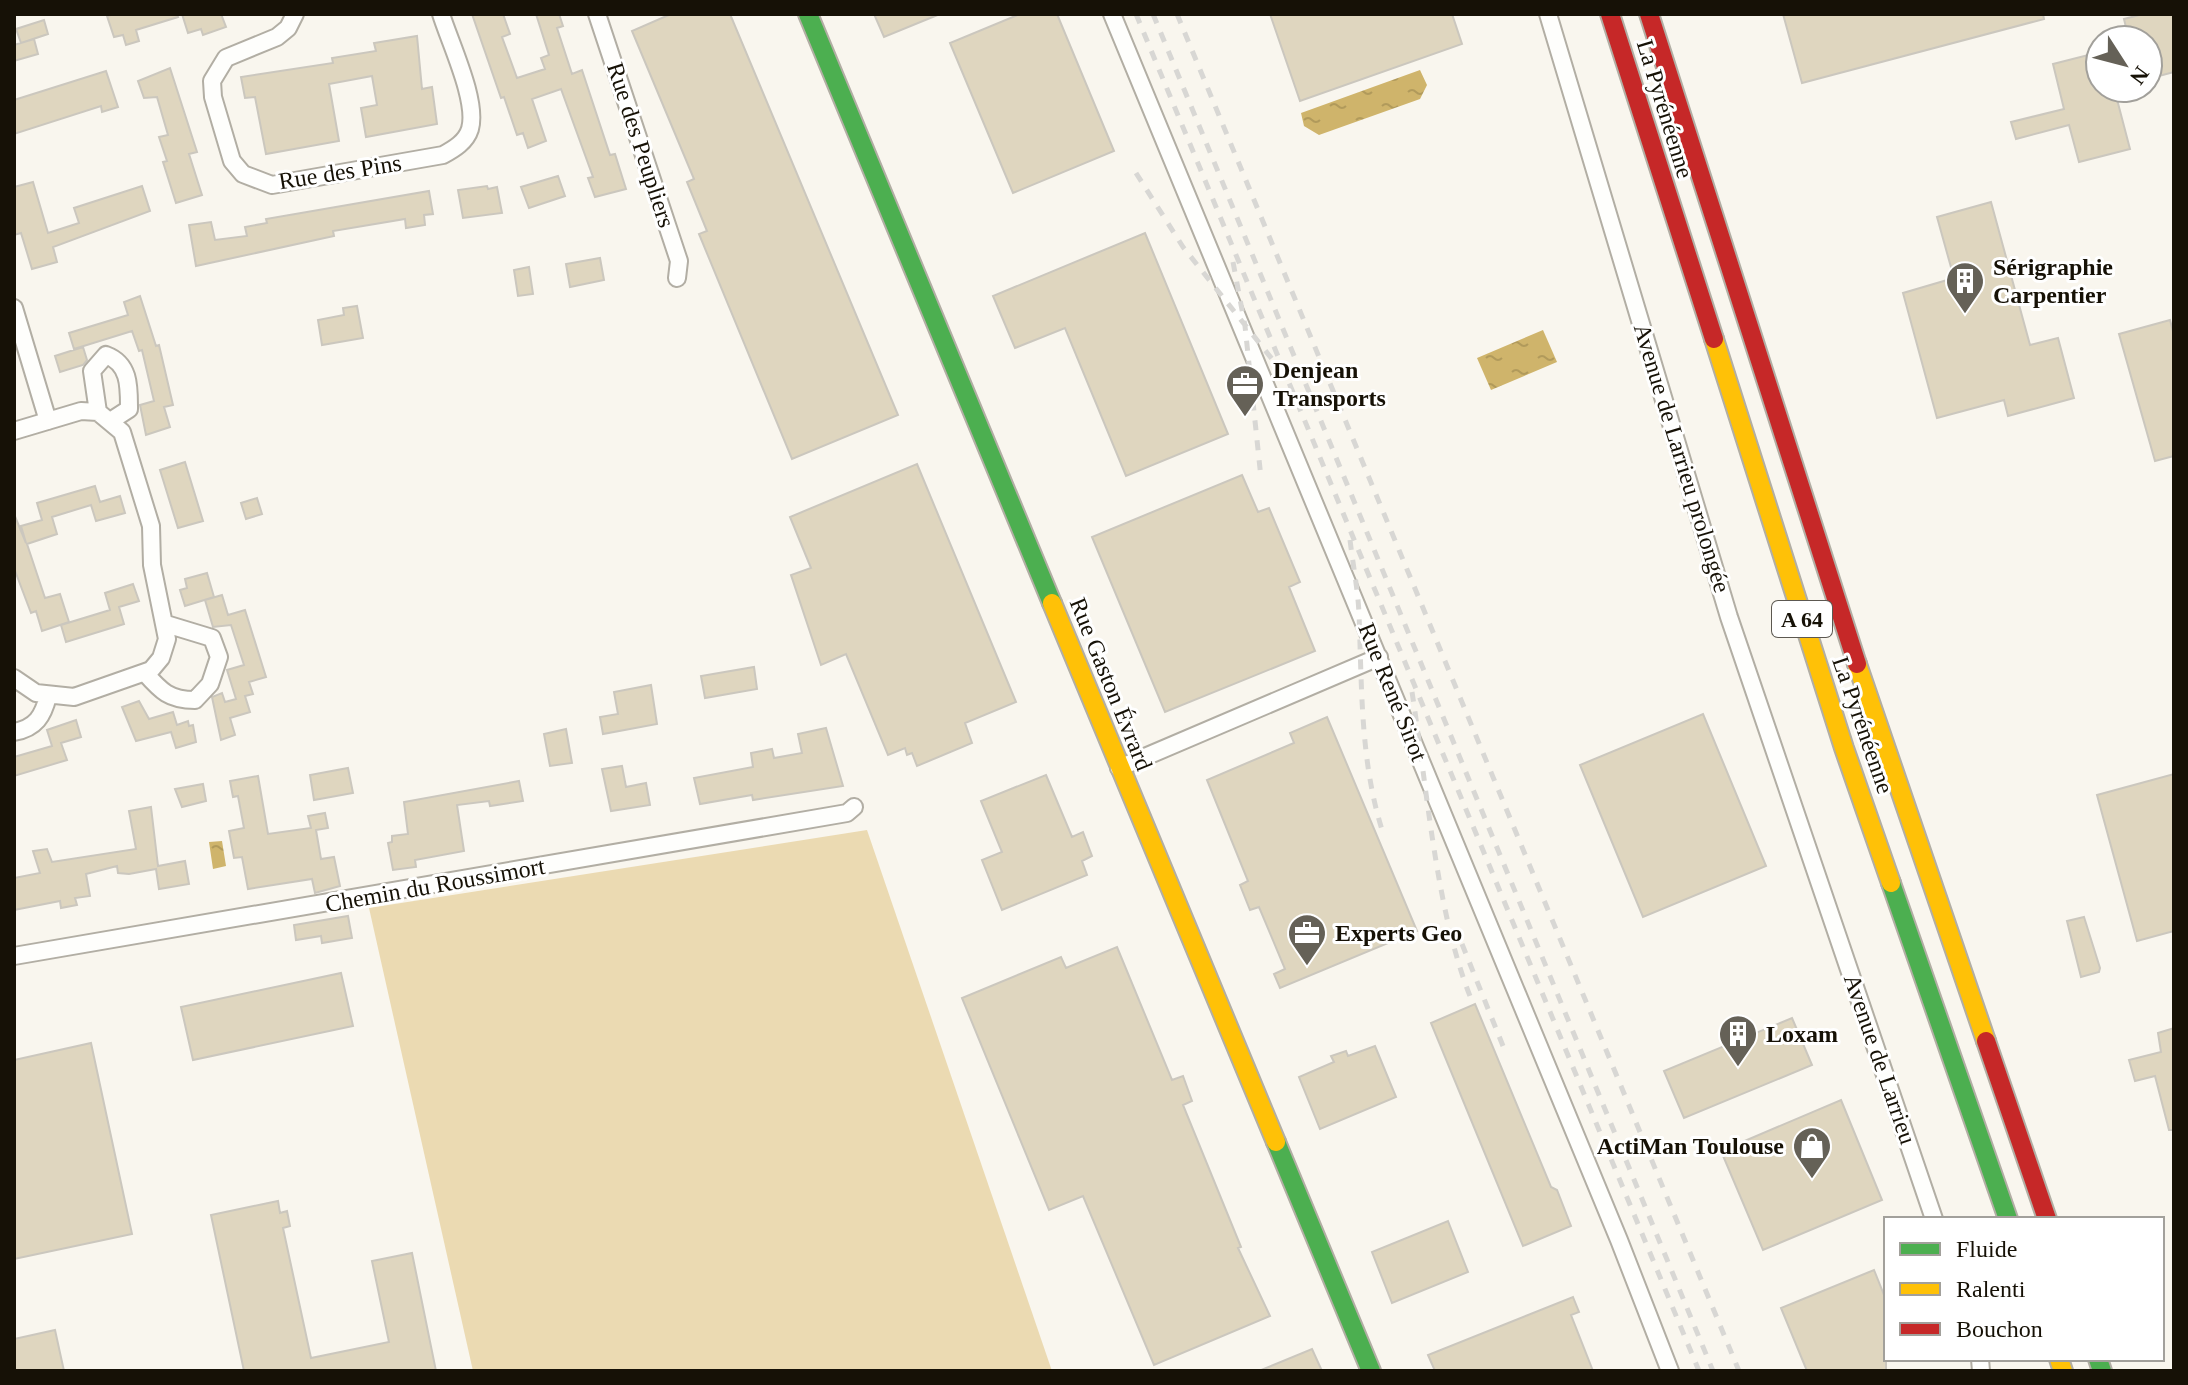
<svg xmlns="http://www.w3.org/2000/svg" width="2188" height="1385" font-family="Georgia,serif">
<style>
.green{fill:#ebdab2}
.water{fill:url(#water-ripples)}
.building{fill:#dfd6bf;stroke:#cbc7be;stroke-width:2}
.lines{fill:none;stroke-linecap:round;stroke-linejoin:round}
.street-casing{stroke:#b2aea4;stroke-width:20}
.fast-casing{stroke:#b2aea4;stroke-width:22}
.slow-casing{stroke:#b2aea4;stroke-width:22}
.jam-casing{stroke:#b2aea4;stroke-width:22}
.street{stroke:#fefefc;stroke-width:16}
.fast{stroke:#4caf50;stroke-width:18}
.slow{stroke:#ffc107;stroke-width:18}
.jam{stroke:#c62828;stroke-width:18}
.rail{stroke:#d8d7d4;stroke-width:5;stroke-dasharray:10 10;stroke-linecap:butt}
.labels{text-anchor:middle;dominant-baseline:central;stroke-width:6;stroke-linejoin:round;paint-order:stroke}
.shield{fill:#fff;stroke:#5c5851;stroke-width:2}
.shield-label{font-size:22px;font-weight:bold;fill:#161106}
.street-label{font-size:24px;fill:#161106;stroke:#fff}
.poi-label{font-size:24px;font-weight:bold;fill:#161106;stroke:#fff;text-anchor:start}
</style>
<defs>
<pattern id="water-ripples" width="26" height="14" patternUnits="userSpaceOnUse" patternTransform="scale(2)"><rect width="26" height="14" fill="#cfb46b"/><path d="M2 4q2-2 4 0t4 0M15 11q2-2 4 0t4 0" fill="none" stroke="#b19a5b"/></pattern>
</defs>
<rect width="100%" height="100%" fill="#f9f6ee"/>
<path class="green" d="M867 830 1052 1371H473L369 908Z"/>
<path class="water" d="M1420 70 1427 85 1420 99 1319 135 1304 126 1301 113Z
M1543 330 1557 362 1491 390 1477 358Z
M222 841 226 866 213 869 209 842Z"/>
<path class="building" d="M115 14H177L178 17 136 30 139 41 126 45 123 35 114 37 107 16Z
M182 14H221L226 27 203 35 201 29 188 33Z
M472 14H503L510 34 502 37 517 78 545 69 541 58 549 55 536 14H559L563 26 557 28 572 74 582 70 610 155 615 154 626 189 595 197 588 178 593 177 561 89 532 99 546 141 528 148 523 133 517 135 504 97 501 98Z
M671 14H730L898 415 792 459 699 234 707 231 687 182 694 179 632 31Z
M874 14H940L884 37Z
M1020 14H1057L1114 151 1013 193 950 43Z
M1270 14H1452L1462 44 1300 101Z
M1783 14H2043L2044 19 1802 83Z
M2143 14H2174V72L2148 79V40H2129L2124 19Z
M44 20 48 34 21 43 16 29Z
M417 36 422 89 432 87 437 124 366 137 361 108 377 105 372 76 329 84 339 141 266 154 255 97 245 98 241 77 333 63 332 58 376 51 374 43Z
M34 39 38 54 14 61V45Z
M2100 52V88H2114L2130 149 2079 162 2069 125 2016 139 2011 122 2064 109 2053 64Z
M170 68 197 152 189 154 202 195 176 203 163 162 167 161 159 137 168 135 157 97 144 98 138 81Z
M106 71 118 107 102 112 101 106 14 134V100Z
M558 176 565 196 529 208 521 187Z
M33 182 48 233 79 223 74 208 142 186 150 211 53 247 57 262 32 269 21 233 14 235V187Z
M487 186 488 189 497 187 502 213 463 218 458 190Z
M429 191 433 214 424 215 425 225 406 228 405 219 333 231 334 236 196 266 189 225 211 222 215 240 247 236 245 227 267 223 266 219Z
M1991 202 2030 345 2058 338 2074 398 2008 416 2004 400 1937 418 1903 293 1954 278 1937 217Z
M1145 233 1228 434 1126 476 1065 328 1015 348 993 296Z
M600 258 604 280 570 287 566 264Z
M529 267 533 294 518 296 514 270Z
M140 296 156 346 159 345 173 405 164 407 170 427 146 435 140 405 154 401 142 350 139 351 132 331 74 349 69 333 128 315 124 302Z
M357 306 363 338 322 345 318 320 344 315 343 308Z
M2170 320 2174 335V456L2155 461 2119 334Z
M83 347 87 360 83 365 60 372 55 356Z
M185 462 203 521 178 528 160 470Z
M917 464 1016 702 965 723 972 743 917 766 912 753 907 755 905 748 888 755 846 654 821 665 791 575 811 568 790 517Z
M1242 475 1258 512 1269 508 1300 582 1289 587 1315 651 1165 712 1092 537Z
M95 486 100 502 120 496 125 513 96 521 91 505 52 517 57 534 27 544 45 598 60 594 69 622 42 631 36 611 31 613 14 568V514L26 543 21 526 42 520 37 503Z
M257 498 262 514 246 519 241 503Z
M207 573 214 597 185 606 180 590 187 588 185 579Z
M133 584 139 601 119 607 124 624 66 642 61 625 110 610 105 593Z
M222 595 228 615 245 610 266 677 249 682 253 694 245 696 250 712 230 718 235 735 221 740 212 697 222 693 225 702 236 699 227 670 244 665 231 625 213 627 205 600Z
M754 667 757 689 705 698 701 676Z
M651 685 657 724 603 734 600 717 618 714 614 692Z
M139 701 149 719 173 712 177 725 188 721 189 726 193 725 196 742 176 748 171 732 136 741 122 707Z
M1703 714 1766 866 1643 917 1580 765Z
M1327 717 1417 931 1280 988 1274 974 1285 969 1259 907 1250 910 1240 885 1248 881 1207 780 1294 743 1290 733Z
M76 720 81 737 61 743 67 760 14 776V757L52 746 47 730Z
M826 728 843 786 753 800 752 795 700 804 694 778 753 767 751 753 772 749 774 758 802 753 798 734Z
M566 729 572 763 550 766 544 734Z
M622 766 626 787 646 783 650 805 611 811 602 769Z
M348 768 353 793 314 800 310 775Z
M2174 774V931L2137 941 2097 795Z
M1046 775 1072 837 1083 832 1092 856 1082 861 1087 875 1002 910 982 860 1002 852 981 801Z
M258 776 268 834 311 828 308 816 325 813 328 828 316 830 321 859 334 857 340 886 315 893 312 879 248 889 242 857 234 858 229 831 244 828 238 796 233 797 230 781Z
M519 781 523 801 490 806 489 801 457 805 464 851 415 860 416 867 393 870 388 843 392 842V836L408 834 404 802Z
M203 784 206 801 182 807 175 789Z
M151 807 158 866 185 861 189 884 159 889 156 869 129 874 118 873 117 866 86 874 90 896 75 898 77 905 61 908 60 901 14 910V878L40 873 33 851 47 849 52 862 136 849 129 811Z
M348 916 352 938 322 943 321 936 296 940 294 925Z
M2084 917 2100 968 2099 972 2081 977 2067 921Z
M1117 947 1172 1080 1183 1076 1192 1101 1183 1105 1241 1247 1238 1248 1270 1316 1154 1365 1083 1196 1049 1210 962 998 1061 957 1066 968Z
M341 973 353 1026 193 1060 181 1007Z
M1475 1004 1551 1187 1557 1190 1571 1226 1523 1246 1431 1023Z
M1792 1018 1812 1065 1684 1118 1664 1071Z
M2174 1028V1130H2169L2155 1076 2135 1081 2129 1060 2161 1052 2158 1033Z
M91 1043 132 1234 14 1259V1060Z
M1375 1046 1396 1097 1320 1129 1299 1077 1334 1062 1331 1056 1346 1051 1348 1056Z
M1841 1100 1882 1200 1763 1250 1721 1151Z
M278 1201 280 1213 287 1211 290 1226 283 1228 311 1358 389 1342 372 1261 412 1253 436 1371H244L211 1215Z
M1448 1221 1468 1272 1392 1303 1372 1252Z
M1874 1270 1886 1300V1371H1807L1781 1308Z
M1573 1297 1579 1312 1571 1315 1593 1371H1435L1428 1355Z
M55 1330 64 1371H14V1339Z
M1312 1349 1322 1371H1259Z"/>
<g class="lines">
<g class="street-casing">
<path id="street" d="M295 14 288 28 277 37 226 58 212 81 213 97 232 161 243 174 272 185 443 155C454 149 466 142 470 129 478 101 450 43 441 14
M597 14 679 261 677 278
M1112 14 1619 1240 1670 1371
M1548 14 1729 617 1934 1219
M14 308 48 421
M98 412 92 371 106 355C130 364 129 387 129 409L112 420
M14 431 81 411 98 412 122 432 151 526 152 565 167 639 161 658 151 670 74 697 36 693 14 678
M145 673C161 691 169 700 195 700L210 684 219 657 212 638 166 624
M14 732C36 728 43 716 48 696
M1119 768 1379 657
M14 956 847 813 854 807
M1980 1359 1981 1371"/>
</g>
<g class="fast-casing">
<path id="fast" d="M808 14 1052 603
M1891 883 2008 1219
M1276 1142 1371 1371
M2098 1359 2102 1371"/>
</g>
<g class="slow-casing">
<path id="slow" d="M1714 339 1844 748 1891 883
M1052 603 1276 1142
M1857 664 1986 1041
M2059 1359 2063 1371"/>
</g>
<g class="jam-casing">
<path id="jam" d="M1610 14 1714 339
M1649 14 1857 664
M1986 1041 2047 1219"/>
</g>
<use href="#street" class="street"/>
<use href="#fast" class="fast"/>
<use href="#slow" class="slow"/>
<use href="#jam" class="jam"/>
<path class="rail" d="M1136 14 1699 1371
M1153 14 1713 1371
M1177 14 1739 1371
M1136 173 1183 247 1280 369
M1233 262 1245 326 1261 478
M1350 540C1353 565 1358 590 1359 614 1362 689 1360 764 1384 836
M1412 692C1427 787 1436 914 1472 1001
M1462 944 1503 1046"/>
</g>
<defs>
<g id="building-pin" transform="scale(2)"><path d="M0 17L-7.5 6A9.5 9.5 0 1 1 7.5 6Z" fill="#656157" stroke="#fff"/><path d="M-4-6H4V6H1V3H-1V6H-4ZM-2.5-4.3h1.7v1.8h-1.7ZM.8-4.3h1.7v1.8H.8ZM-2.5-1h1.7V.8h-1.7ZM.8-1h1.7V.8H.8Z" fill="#fff"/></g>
<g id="office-pin" transform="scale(2)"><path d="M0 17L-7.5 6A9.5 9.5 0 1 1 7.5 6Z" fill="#656157" stroke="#fff"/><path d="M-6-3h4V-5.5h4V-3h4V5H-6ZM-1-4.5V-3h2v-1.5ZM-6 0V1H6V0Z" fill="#fff"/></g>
<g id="shop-pin" transform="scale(2)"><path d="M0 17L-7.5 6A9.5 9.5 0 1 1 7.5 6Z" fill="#656157" stroke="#fff"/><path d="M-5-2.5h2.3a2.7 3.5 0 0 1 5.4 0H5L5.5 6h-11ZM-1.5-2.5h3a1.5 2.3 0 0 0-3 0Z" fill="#fff"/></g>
</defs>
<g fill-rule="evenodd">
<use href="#building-pin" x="1965" y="281"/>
<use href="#office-pin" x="1245" y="384"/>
<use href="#office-pin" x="1307" y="933"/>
<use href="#building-pin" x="1738" y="1034"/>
<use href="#shop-pin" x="1812" y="1146"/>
</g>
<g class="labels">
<rect class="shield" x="1772" y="601" width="60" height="36" rx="6"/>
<g class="shield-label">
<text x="1802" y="619">A 64</text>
</g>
<g class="street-label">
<text transform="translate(1665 109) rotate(73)">La Pyrénéenne</text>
<text transform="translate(641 145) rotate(72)">Rue des Peupliers</text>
<text transform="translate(340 172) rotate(-9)">Rue des Pins</text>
<text transform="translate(1682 458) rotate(73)">Avenue de Larrieu prolongée</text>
<text transform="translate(1111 684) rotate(68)">Rue Gaston Évrard</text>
<text transform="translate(1393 692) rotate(68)">Rue René Sirot</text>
<text transform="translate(1863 725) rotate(71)">La Pyrénéenne</text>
<text transform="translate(435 885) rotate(-10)">Chemin du Roussimort</text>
<text transform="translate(1880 1059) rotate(71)">Avenue de Larrieu</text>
</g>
<g class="poi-label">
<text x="1993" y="267">Sérigraphie<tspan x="1993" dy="28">Carpentier</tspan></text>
<text x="1273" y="370">Denjean<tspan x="1273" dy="28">Transports</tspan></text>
<text x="1335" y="933">Experts Geo</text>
<text x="1766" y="1034">Loxam</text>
<text x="1784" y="1146" text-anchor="end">ActiMan Toulouse</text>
</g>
</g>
<rect width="2188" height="1385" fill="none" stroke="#161106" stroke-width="32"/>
<rect x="1884" y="1217" width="280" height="144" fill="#ffffff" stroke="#a2a09b" stroke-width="2"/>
<rect x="1900" y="1243" width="40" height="12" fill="#4caf50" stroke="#a2a09b" stroke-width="2"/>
<text x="1956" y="1257" font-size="24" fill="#161106">Fluide</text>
<rect x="1900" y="1283" width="40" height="12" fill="#ffc107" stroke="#a2a09b" stroke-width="2"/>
<text x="1956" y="1297" font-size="24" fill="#161106">Ralenti</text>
<rect x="1900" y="1323" width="40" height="12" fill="#c62828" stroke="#a2a09b" stroke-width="2"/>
<text x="1956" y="1337" font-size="24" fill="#161106">Bouchon</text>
<g transform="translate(2124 64) rotate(126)"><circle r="38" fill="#ffffff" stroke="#a2a09b" stroke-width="2"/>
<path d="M0-6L14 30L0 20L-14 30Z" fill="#656157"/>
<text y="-12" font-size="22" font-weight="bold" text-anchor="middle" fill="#161106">N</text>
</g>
</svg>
